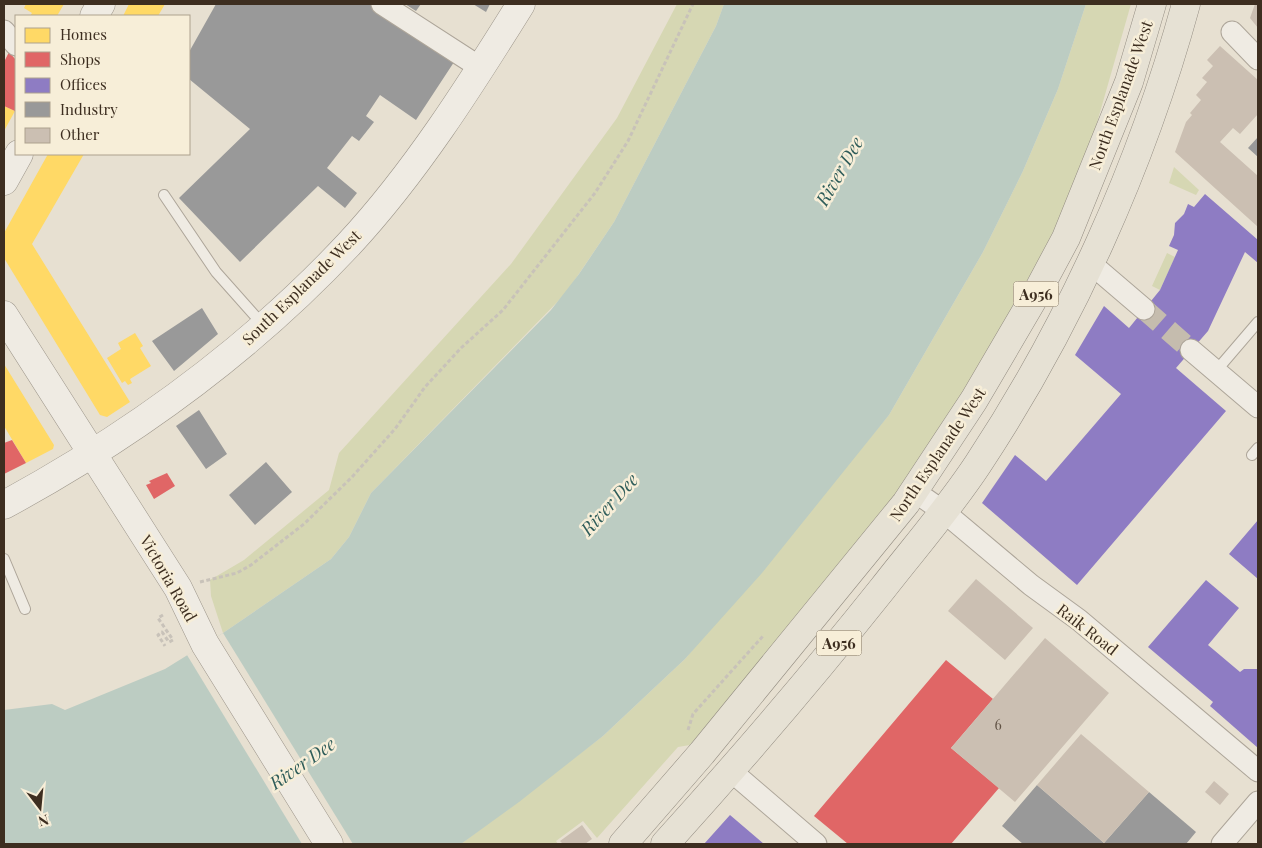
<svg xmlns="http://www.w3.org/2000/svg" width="1262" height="848" font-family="'Playfair Display',serif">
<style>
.green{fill:#d6d7b3}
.water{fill:#bcccc2}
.pier{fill:#e7e0d1}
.homes{fill:#ffd966}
.shops{fill:#e06666}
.offices{fill:#8e7cc3}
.industry{fill:#999}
.building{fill:#cbbfb2}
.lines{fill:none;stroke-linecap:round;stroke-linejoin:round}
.street-tunnel{stroke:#c5bcae;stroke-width:21;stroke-dasharray:21 11;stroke-linecap:butt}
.lane-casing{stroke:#ada599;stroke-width:12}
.street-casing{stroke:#ada599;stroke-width:23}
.secondary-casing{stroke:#9c958a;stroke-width:29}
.primary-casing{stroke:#928b80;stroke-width:29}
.path{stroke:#c8c2b9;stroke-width:3;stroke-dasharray:4 2.5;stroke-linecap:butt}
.lane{stroke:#efebe3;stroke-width:10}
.street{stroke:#efebe3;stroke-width:21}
.secondary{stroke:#efebe3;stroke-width:28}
.primary{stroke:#e6e1d4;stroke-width:28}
.labels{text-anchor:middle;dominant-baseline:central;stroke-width:5;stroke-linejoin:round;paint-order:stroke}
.number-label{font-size:14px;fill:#605244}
.shield{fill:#f7eed8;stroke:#756857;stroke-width:1}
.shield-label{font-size:15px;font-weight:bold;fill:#3d2e20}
.street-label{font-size:16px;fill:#3d2e20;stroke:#f7eed8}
.water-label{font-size:18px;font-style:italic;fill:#2f5d5a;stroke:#f7eed8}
</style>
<rect width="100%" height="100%" fill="#e7e0d1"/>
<path class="green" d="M677 4H724L716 26 614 222 566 293 371 493 349 537 331 559 223 633 211 596 210 580 244 560 329 490 339 453 511 264 617 118Z
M1086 4H1131L1086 161 1046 247 979 367 923 457 883 511 833 575 690 745 678 747 597 838 583 821 556 841 558 844H461L603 736 685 659 889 415 983 252 1023 171 1058 89Z
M1174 167 1199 190 1196 195 1169 183Z
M1167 253 1175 257 1160 290 1152 286Z"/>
<path class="water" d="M724 4H1086L1058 89 1023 171 983 252 889 415 762 573 685 659 603 736 519 802 461 844H4V710L52 704 65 710 165 669 223 633 331 559 349 537 371 493 551 310 579 274 614 222 716 26Z"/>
<path class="pier" d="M223 633 353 844H302L187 655Z"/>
<path class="homes" d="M26 4H64L57 16H30L32 13 24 8Z
M129 4H165L158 16H123Z
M4 106 15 111 4 131Z
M48 154H84L32 244 130 402 107 417 100 415 4 258V233Z
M135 333 143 346 140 348 151 366 130 379 132 383 128 385 125 381 122 383 107 358 121 349 118 343Z
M4 364 54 445 53 449 26 463 4 426Z"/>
<path class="shops" d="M9 52 16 60 15 111 4 106V62Z
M12 440 26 463 4 474V443Z
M167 473 175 486 154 499 146 485 151 483 149 481Z
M946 660 993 699 951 748 999 788 951 844H848L814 816Z"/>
<path class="offices" d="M1205 194 1258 240V263L1245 252 1208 331 1176 368 1226 411 1077 585 982 503 1015 455 1046 481 1121 394 1075 355 1104 306 1129 328 1160 290 1178 250 1169 246 1174 235 1175 223 1184 214 1188 204 1194 207Z
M1258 520V579L1229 554Z
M1206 580 1239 608 1208 645 1240 672 1244 669H1258V748L1210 706 1213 702 1148 647Z
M730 815 764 844H704Z"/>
<path class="industry" d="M216 4H377L456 59 416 120 380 95 366 116 374 122 359 141 352 136 327 168 357 193 345 208 318 186 240 262 179 198 250 129 189 79V52Z
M405 4H421L416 11Z
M473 4H490L486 12Z
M1258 137V157L1248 148Z
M202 308 218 334 174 371 152 341Z
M199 410 227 454 206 469 176 426Z
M266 462 292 492 255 525 229 495Z
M1037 785 1104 843 1103 844H1023L1002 826Z
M1149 792 1196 832 1186 844H1106L1104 843Z"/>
<path class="building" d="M1255 4H1258V28L1250 18Z
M1220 46 1258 80V114L1240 134 1233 128 1220 142 1258 176V227L1175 152 1186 122 1192 115 1190 113 1201 100 1196 95 1207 82 1202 78 1213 66 1207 60Z
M976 579 1033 628 1005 660 948 611Z
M1045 638 1109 693 1015 802 951 748Z
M1081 734 1149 792 1104 843 1037 785Z
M1214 781 1229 794 1220 805 1205 792Z
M582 825 592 839 585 844H563L560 841Z"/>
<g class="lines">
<path class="street-tunnel" d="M1144 309 1191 350"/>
<g class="lane-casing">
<path id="lane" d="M164 195 216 272 264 326
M1216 371 1258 322
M1252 455 1258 448
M4 559 25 609"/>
</g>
<g class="street-casing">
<path id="street" d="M382 4 481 68
M4 31 16 45
M1232 32 1258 59
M1089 262 1144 309
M1191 350 1258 407
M914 491 944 512 1031 585 1079 620 1258 771
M731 771 816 844
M1222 844 1258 802"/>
</g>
<g class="secondary-casing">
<path id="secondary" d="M94 16 101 4
M4 181 19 154
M4 315 178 588 205 644 329 844
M4 505C131 436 250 350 349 244 415 173 470 86 521 4"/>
</g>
<g class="primary-casing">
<path id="primary" d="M623 844 702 753 906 503 974 400 1035 296 1066 238 1129 82 1152 4
M665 844C740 761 813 676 883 588 915 547 949 508 978 464 1070 325 1142 165 1186 4"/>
</g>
<path class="path" d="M200 582 237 573 251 565 304 524 352 477 395 429 425 387 461 348 503 310 595 193 628 141 693 4
M163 615 158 618 173 640 169 642 162 632 158 635 165 646
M688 730 693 714 763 636"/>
<use href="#lane" class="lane"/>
<use href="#street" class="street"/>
<use href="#secondary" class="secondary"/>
<use href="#primary" class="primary"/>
</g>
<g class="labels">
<g class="number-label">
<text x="998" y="724">6</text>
</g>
<g class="shield">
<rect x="1013.5" y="281.5" width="45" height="25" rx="4"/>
<rect x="816.5" y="630.5" width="45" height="25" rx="4"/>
</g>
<g class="shield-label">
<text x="1036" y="294">A956</text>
<text x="839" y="643">A956</text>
</g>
<g class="street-label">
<text transform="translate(1120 95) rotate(-70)">North Esplanade West</text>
<text transform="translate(301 287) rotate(-44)">South Esplanade West</text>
<text transform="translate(937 454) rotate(-56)">North Esplanade West</text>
<text transform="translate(169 578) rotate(60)">Victoria Road</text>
<text transform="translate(1088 629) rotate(38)">Raik Road</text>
</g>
<g class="water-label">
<text transform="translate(839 171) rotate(-60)">River Dee</text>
<text transform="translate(609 504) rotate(-48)">River Dee</text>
<text transform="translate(302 763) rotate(-35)">River Dee</text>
</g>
</g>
<rect width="1262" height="848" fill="none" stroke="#3d2e20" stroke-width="10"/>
<rect x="15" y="15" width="175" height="140" fill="#f7eed8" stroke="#ada18e"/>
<rect x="25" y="28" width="25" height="15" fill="#ffd966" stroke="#ada18e"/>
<text x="60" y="40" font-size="15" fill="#3d2e20">Homes</text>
<rect x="25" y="52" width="25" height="15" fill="#e06666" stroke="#ada18e"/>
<text x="60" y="65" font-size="15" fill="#3d2e20">Shops</text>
<rect x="25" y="78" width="25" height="15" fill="#8e7cc3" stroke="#ada18e"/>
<text x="60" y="90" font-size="15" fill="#3d2e20">Offices</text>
<rect x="25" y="102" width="25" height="15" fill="#999999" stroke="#ada18e"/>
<text x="60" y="115" font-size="15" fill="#3d2e20">Industry</text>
<rect x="25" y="128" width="25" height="15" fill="#cbbfb2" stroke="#ada18e"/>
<text x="60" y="140" font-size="15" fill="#3d2e20">Other</text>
<g transform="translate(40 808) rotate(164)" stroke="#f7eed8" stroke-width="4" paint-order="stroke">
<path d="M0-4L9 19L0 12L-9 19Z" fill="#3d2e20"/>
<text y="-8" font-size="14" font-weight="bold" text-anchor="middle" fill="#3d2e20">N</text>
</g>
</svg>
